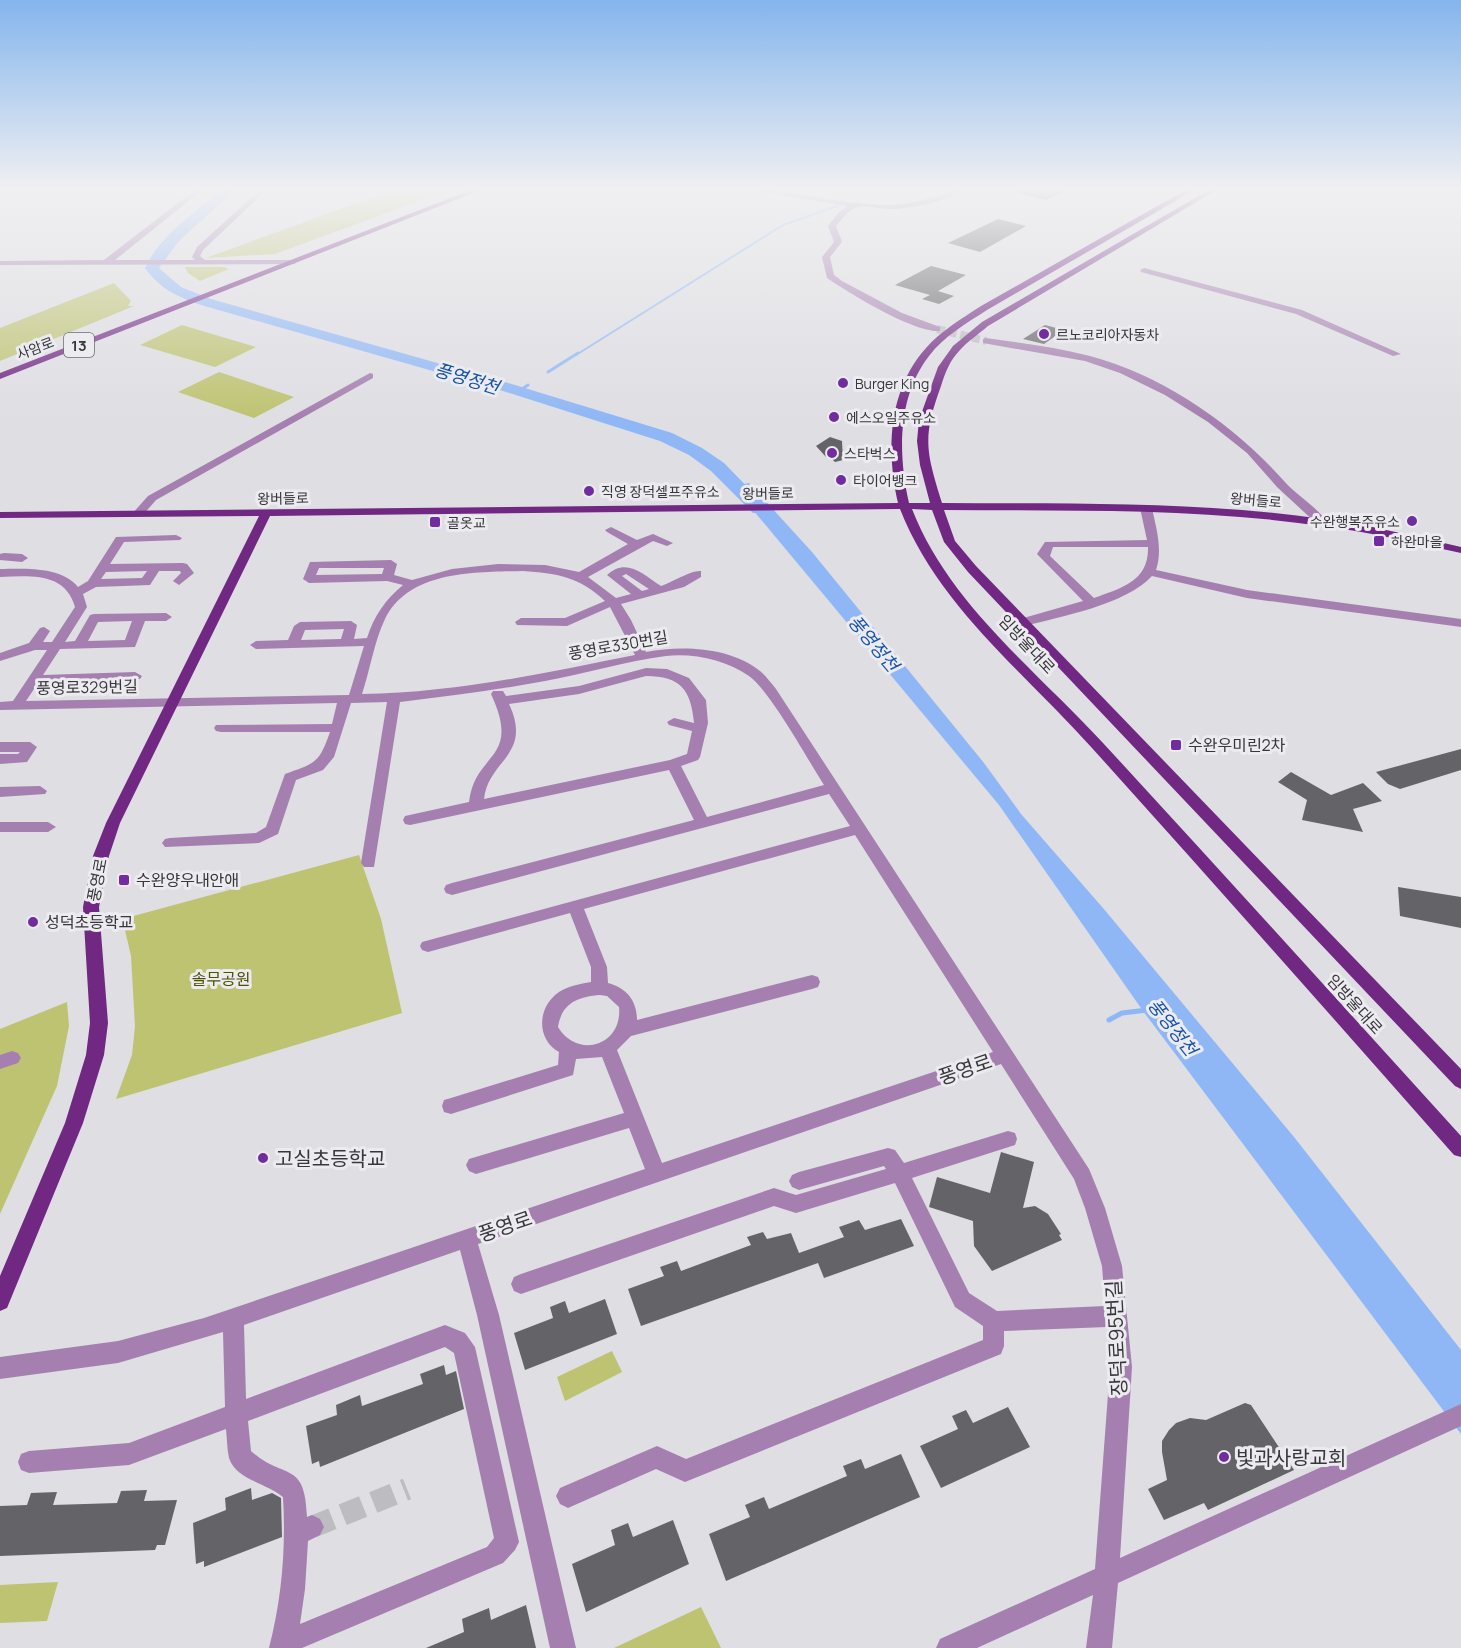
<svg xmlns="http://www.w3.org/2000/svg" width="1461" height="1648" font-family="Manrope,'Noto Sans KR',sans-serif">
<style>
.green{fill:#bec371}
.water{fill:#8fb7f5}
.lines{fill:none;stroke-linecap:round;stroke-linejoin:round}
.stream-far2{stroke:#8fb7f5;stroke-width:2}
.stream-far1{stroke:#8fb7f5;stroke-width:3}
.stream{stroke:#8fb7f5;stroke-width:5}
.river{fill:#8fb7f5;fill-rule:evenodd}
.building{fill:#646468}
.minor-tunnel-far1{stroke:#bdbdc1;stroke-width:8;stroke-dasharray:8 4;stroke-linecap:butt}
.minor-tunnel{stroke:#bdbdc1;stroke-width:22;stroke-dasharray:22 11;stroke-linecap:butt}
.minor{fill:#a57faf;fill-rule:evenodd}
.major{fill:#712883;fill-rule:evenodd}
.poi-dot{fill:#712ca0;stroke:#ebebf0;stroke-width:2}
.labels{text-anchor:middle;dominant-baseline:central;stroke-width:6;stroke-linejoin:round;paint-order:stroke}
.far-poi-label{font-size:14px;fill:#38383a;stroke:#ebebf0;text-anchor:start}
.far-street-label{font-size:14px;fill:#38383a;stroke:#ebebf0}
.shield{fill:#ebebf0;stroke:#6e6e71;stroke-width:1.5}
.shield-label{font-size:15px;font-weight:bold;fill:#38383a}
.street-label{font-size:16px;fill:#38383a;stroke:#ebebf0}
.poi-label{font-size:16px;fill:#38383a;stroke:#ebebf0;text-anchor:start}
.park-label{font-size:16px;fill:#4f5100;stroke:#ebebf0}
.water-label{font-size:18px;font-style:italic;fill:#1653ab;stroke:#ebebf0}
.near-street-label{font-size:20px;fill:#38383a;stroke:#ebebf0}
.near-poi-label{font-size:20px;fill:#38383a;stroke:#ebebf0;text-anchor:start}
</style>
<rect width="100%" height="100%" fill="#dedee3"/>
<path class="green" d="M398 188H455L275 254 206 258Z
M185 267H224L229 269 200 281 188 273Z
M114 283 131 301 128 306H134L0 361V328Z
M182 325 256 347 215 367 140 345Z
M219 372 294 397 254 418 178 392Z
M359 855 381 919 402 1013 116 1099 132 1055 135 1026 131 956 124 926 126 918Z
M67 1002 69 1026 57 1086 0 1214V1029Z
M612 1351 622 1372 565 1401 557 1377Z
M58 1582 47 1621 0 1623V1585Z
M701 1607 721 1648H614Z"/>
<path class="water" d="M749 483 812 552 984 763 1021 814 1103 908 1294 1137 1461 1350V1434L1143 1011 999 805 733 486Z"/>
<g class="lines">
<path class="stream-far2" d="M884 191 894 188
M576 355 783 225 840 205"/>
<path class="stream-far1" d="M548 372 578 353
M519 391 528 385"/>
<path class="stream" d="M1109 1020 1122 1013 1147 1010"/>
<path class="river" d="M224 188H237L179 241 159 268 181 287 211 299 515 385 672 433 702 448 724 463 769 509 767 513H753L711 471 689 455 660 441 503 391 201 305C178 297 160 289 145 268 160 235 197 211 224 188Z"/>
</g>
<path class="building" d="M1015 188H1073L1046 200 1015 192Z
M998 219 1026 226 980 252 948 243Z
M931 266 966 275 938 291 954 296 939 304 922 299 930 295 895 285Z
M1045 325 1064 330 1044 344 1023 339Z
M830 437 842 441 843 460 835 462 829 456 826 457 816 446Z
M1461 749V770L1400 789 1388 784 1376 772Z
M1291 772 1331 795 1363 783 1382 801 1353 809 1363 832 1302 820 1307 800 1278 782Z
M1398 887 1461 897V928L1400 916Z
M1001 1152 1034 1162 1023 1208 1035 1206 1048 1214 1061 1234 1059 1235 1062 1240 992 1271 974 1246 973 1221 929 1207 937 1177 990 1193Z
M901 1219 914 1246 824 1278 818 1263 641 1326 628 1289 664 1276 660 1267 677 1261 681 1271 751 1245 747 1237 763 1232 767 1239 791 1233 799 1253 844 1237 839 1227 859 1220 865 1230Z
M605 1299 617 1334 525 1370 514 1333 553 1318 550 1307 565 1301 569 1313Z
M444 1365 446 1375 456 1371 464 1409 320 1467 319 1461 312 1464 306 1426 337 1415 336 1405 360 1395 362 1406 423 1384 420 1374Z
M1245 1403 1251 1405 1294 1470 1208 1510 1204 1503 1164 1520 1148 1489 1167 1480 1162 1452V1441L1169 1430 1176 1423 1190 1418 1206 1420Z
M1008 1407 1030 1447 941 1488 920 1446 958 1429 952 1416 966 1410 973 1423Z
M901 1454 920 1497 726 1581 709 1534 750 1517 745 1505 764 1497 769 1509 847 1476 843 1466 861 1459 865 1469Z
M251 1488 252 1500 272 1493 281 1498 282 1537 204 1567V1561L196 1564 193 1523 226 1510 225 1498Z
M147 1490 144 1501 177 1500 165 1545H157L155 1550 0 1556V1506L27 1505 31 1493 57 1492 53 1505 117 1503 121 1491Z
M673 1520 689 1564 586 1612 572 1564 615 1545 611 1530 628 1523 633 1537Z
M526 1605 536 1648H426L464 1632 462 1619 489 1608 491 1620Z"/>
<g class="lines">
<path class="minor-tunnel-far1" d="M937 329 986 341"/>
<path class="minor-tunnel" d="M312 1527 407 1489"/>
<path class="minor" d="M197 188H205L115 260H195L192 257 197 247 262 188H269L203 250 200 256 205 260H292L296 262 295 264 0 265V261L104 260Z
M708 188H730L726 190Z
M737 188C788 188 838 205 889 205 908 205 926 199 944 194 952 191 957 188 965 188 952 201 909 209 890 209 880 209 866 205 857 207 848 210 841 220 836 226L842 242 830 257 834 275 842 281 902 313 940 327V331C914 333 849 293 827 278L822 257 834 242 828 226 839 212 848 206Z
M1144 268 1302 310 1401 354 1393 356 1296 314 1141 272 1140 270Z
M986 338C1021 343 1056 347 1090 356 1164 376 1233 424 1284 481 1297 496 1315 505 1327 522L1321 525 1317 524 1277 487 1247 453 1208 422 1165 395 1120 373 1085 361 983 343V339Z
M370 373 373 374V378L156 500 142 516H134L132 514 148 496Z
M1146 505 1152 508C1156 528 1163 549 1156 570L1247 590 1461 619V627L1247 598 1152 576C1127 604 1060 617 1024 626L1020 625 1018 622 1020 619 1083 601 1037 554 1045 542 1147 540 1140 508ZM1053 547H1148C1149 581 1122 588 1094 598L1050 556Z
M611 527 637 540 653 534 673 543 667 546 653 541 588 577 616 598 631 594 607 575C626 557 643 574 661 586 673 582 691 570 701 571V577L684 587 621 604 631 620 646 652C682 645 730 647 760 671 766 676 771 683 776 689L1089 1169 1105 1208 1122 1266 1132 1367 1120 1558 1461 1404V1426L1118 1583 1112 1648H1086L1093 1595 977 1648H936L940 1639 1095 1569 1110 1367 1107 1327 1004 1331V1346L1001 1354 685 1482 656 1469 568 1508 560 1504 556 1496 560 1488 657 1446 686 1459 983 1340V1326L955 1307 895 1183 796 1213 774 1206 521 1294 514 1291 511 1284 514 1277 521 1274 774 1188 796 1195 886 1169 884 1166 799 1190 792 1187 789 1181 792 1175 799 1172 888 1148 895 1150 904 1163 1008 1131 1015 1133 1017 1139 1015 1145 912 1178 969 1293 997 1311 1105 1306 1102 1266 1085 1208 1074 1179 1001 1064 478 1244 499 1315 576 1648H550L477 1315 460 1250 244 1325 246 1399 445 1325 465 1333 475 1347 519 1542 515 1550 503 1563 302 1648H269C282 1598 286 1548 283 1497 267 1483 236 1480 229 1458 227 1449 227 1438 226 1429L129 1465 29 1473 21 1470 18 1462 21 1454 29 1451 129 1443 225 1407 223 1332 118 1363 0 1379V1357L118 1341 204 1318 645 1169 629 1128 476 1174 469 1171 466 1165 469 1159 624 1113 602 1057 576 1059 573 1075 451 1114 444 1112 442 1106 444 1100 451 1098 558 1065 559 1052C536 1039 537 1007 559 992 568 986 580 984 591 982V967L570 913 428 952 422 950 420 946 422 942 850 826 829 794 452 895 446 893 444 889 446 885 452 883 694 820 669 770 410 825 405 824 403 820 405 816 469 802C475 751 522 761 491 694L493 691H503L506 696 579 686 646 668 667 669 689 678 706 700 708 723 700 757 698 760 681 766 707 817 824 785C808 760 770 691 749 676 726 660 694 653 666 656 626 661 585 674 545 681 497 690 449 696 400 702L374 867H364L361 863 387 702 351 703 334 757 323 770 296 780 278 834 259 843 165 847 162 843 165 839 170 838 256 833 266 827 285 774C315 763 319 764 330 732H221L216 731 214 728 216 725 332 724 337 703 0 710V702L13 701 47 650H35L0 661V653L29 643 40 628 44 627 50 631 43 642H52L75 607C65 572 31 576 0 577V569C24 569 61 566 78 587L88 581 116 537 176 535 182 538 180 540 124 542 110 564 183 563 187 564 194 573 179 585 173 581 181 573 180 571H159L150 585 96 587 83 594 87 607 65 642 75 641 90 615 94 614 166 613 172 617 166 621H145L135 647 60 649 43 675 135 672 142 676 140 679 38 683 26 701 349 695 364 646 256 649 250 645 256 641 288 640 294 626 300 622 351 621 357 625 354 639 367 638C374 616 385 600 403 585L387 581 309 583 303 579 310 562 391 560 397 564 394 575 412 580 452 569 498 564 545 565 579 572 628 544 607 532 605 530ZM319 568H384L382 574 316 575ZM147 571 142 578 101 579 106 572ZM523 571C556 573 580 577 605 601L565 618H521L515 622 517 625 567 626 610 607 635 655C545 673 454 693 362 694 370 670 374 642 385 619 409 570 477 572 523 571ZM626 574 649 589 642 591 622 576ZM132 621 125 640 88 641 98 622ZM344 629 341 639 301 640 305 630ZM646 676C681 676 691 690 694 723L674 718 667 722 669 725 692 731 687 754 670 760 484 799C488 760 533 755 509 704L579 694ZM855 835 993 1052 662 1163 617 1050 631 1036 812 989 818 987 820 982 818 977 812 975 637 1020C637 1001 627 988 608 983L607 967 584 909ZM600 995 607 996 619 1007C623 1045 578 1060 558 1027 562 1003 577 997 600 995ZM445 1347 454 1353 494 1538 487 1547 300 1624 305 1589 308 1541 320 1535 324 1527 320 1519 312 1515 307 1517C305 1459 284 1481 251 1451L248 1421Z
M4 553 22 554 28 558 22 562 0 560V554Z
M0 742H30L37 747 27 762 0 764V754H18L20 752H0Z
M40 786 47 791 45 794 0 797V787Z
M0 822H48L56 827 48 832H0Z
M12 1051 18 1053 21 1058 18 1063 0 1069V1055Z"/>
<path class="major" d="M476 188H486L0 379V373Z
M1189 188H1198L987 310C967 323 944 336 929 356 897 397 898 455 909 503H930L920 465 917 441 919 420 938 367 953 346 982 322 1212 188H1220L988 326C979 334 968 341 960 350 950 360 945 373 941 386 922 438 926 451 942 503 1069 504 1197 501 1323 519 1369 525 1415 536 1461 547V553C1415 543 1369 532 1322 526 1197 508 1070 511 944 510L955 541 976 566 1461 1069V1089L1455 1086 968 572 944 542 932 510 912 509C949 604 1036 670 1103 743 1223 873 1342 1005 1461 1136V1157L1454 1155C1334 1019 1214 883 1092 748 1025 673 938 606 900 509L270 516 120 823 109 856 99 907 108 1023 104 1055 83 1123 7 1308 0 1311V1276L65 1123 86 1055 90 1023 83 907 93 856 106 823 259 516 0 518V512L898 503C886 451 888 390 926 348 941 331 961 319 981 306Z"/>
</g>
<linearGradient id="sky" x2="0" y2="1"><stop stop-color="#84b5ed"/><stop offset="0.45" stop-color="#f0f0f2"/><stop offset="1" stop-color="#f0f0f2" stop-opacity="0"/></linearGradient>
<rect width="1461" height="419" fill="url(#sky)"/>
<g class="poi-dot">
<circle cx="1044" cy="334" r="6"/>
<circle cx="843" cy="383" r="6"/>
<circle cx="834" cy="417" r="6"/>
<circle cx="832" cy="453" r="6"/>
<circle cx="841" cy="480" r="6"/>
<circle cx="589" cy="491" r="6"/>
<circle cx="1412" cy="521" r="6"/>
<rect x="429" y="516" width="12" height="12" rx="3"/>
<rect x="1373" y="535" width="12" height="12" rx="3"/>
<rect x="1170" y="739" width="12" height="12" rx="3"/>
<rect x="118" y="874" width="12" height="12" rx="3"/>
<circle cx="33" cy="922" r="6"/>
<circle cx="263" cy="1158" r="6"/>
<circle cx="1224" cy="1457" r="6"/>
</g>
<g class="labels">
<g class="far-poi-label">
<text x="1056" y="334">르노코리아자동차</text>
<text x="855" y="383">Burger King</text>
<text x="846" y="417">에스오일주유소</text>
<text x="844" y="453">스타벅스</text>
<text x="853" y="480">타이어뱅크</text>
<text x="601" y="491">직영 장덕셀프주유소</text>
<text x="1400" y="521" text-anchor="end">수완행복주유소</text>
<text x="447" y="522">골옷교</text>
<text x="1391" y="541">하완마을</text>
</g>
<g class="far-street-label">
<text transform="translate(35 348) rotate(-21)">사암로</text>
<text transform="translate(768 493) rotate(-1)">왕버들로</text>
<text transform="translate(283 498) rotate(-1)">왕버들로</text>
<text transform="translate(1256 500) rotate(5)">왕버들로</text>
</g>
<rect class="shield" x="64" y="333" width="30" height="24" rx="4.5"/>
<g class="shield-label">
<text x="79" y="345">13</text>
</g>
<g class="street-label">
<text transform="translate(1027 644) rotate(47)">임방울대로</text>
<text transform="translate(618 645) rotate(-10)">풍영로330번길</text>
<text transform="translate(87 687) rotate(-1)">풍영로329번길</text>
<text transform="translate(97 880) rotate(-79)">풍영로</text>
<text transform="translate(1355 1004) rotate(48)">임방울대로</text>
</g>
<g class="poi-label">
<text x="1188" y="745">수완우미린2차</text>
<text x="136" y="880">수완양우내안애</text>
<text x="45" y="922">성덕초등학교</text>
</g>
<g class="park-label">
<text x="221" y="979">솔무공원</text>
</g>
<g class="water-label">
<text transform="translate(467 378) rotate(17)">풍영정천</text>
<text transform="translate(874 643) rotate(50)">풍영정천</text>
<text transform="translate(1173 1027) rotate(52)">풍영정천</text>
</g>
<g class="near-street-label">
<text transform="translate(965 1069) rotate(-19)">풍영로</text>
<text transform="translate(505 1226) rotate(-19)">풍영로</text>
<text transform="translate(1116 1338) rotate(-93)">장덕로95번길</text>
</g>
<g class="near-poi-label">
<text x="275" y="1158">고실초등학교</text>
<text x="1236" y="1457">빛과사랑교회</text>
</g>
</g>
</svg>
